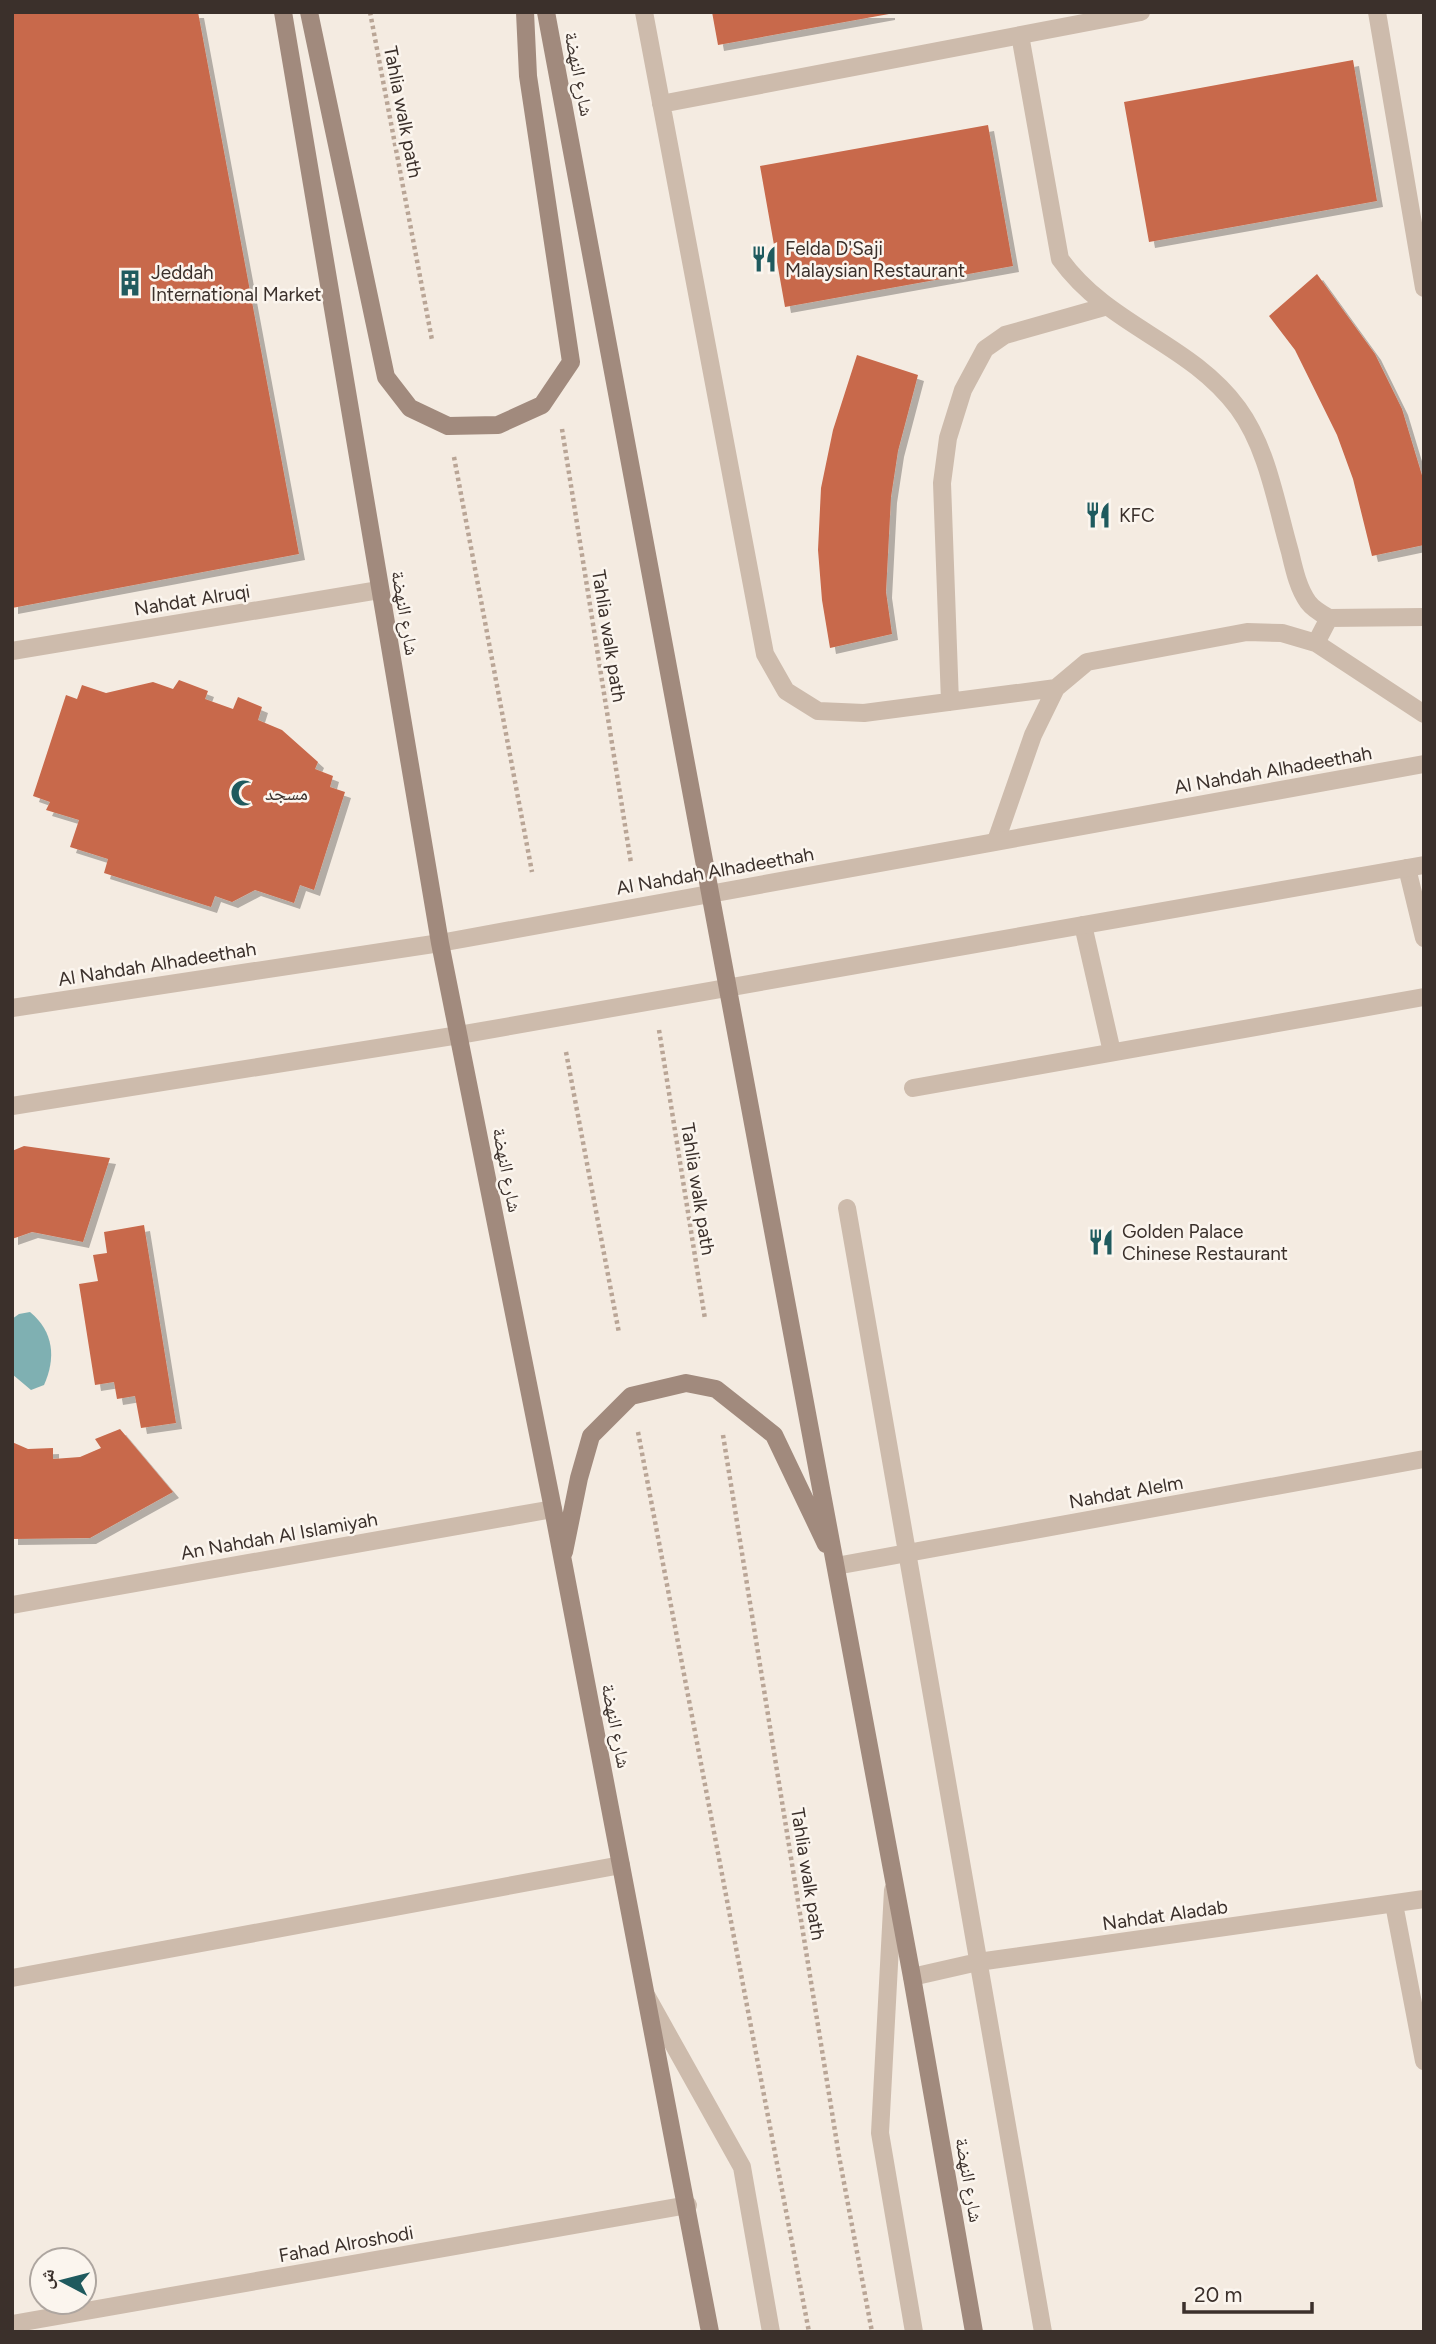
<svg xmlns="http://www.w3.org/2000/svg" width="1436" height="2344" font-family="Figtree,'Noto Naskh Arabic',sans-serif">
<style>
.water{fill:#7fb0b2}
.building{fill:#c8694b;filter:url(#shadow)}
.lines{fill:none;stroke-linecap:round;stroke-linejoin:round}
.path{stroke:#b9a596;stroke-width:4.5;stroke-dasharray:3.5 3.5;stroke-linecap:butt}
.lane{stroke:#cdbbac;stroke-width:18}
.street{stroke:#cdbbac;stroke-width:18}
.secondary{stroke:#a18a7d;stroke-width:18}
.labels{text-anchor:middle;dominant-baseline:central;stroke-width:5;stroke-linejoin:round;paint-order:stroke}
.street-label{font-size:19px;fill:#3b302b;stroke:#fbf5ee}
.poi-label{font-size:19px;fill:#3b302b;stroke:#fbf5ee;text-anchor:start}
</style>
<defs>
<filter id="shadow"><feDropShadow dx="6" dy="6" stdDeviation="0" flood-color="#0004"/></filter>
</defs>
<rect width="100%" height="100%" fill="#f4ebe1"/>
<path class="water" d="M30 1312C54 1332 56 1358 44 1385L31 1390 12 1374V1319L19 1314Z"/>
<path class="building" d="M12 12H198L299 554 12 608Z
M712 12H889V14L718 45Z
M1353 60 1377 201 1149 242 1124 102Z
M988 125 1013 266 785 307 760 166Z
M1317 274 1375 354 1402 409 1424 482V545L1372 556 1353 479 1337 435 1295 350 1269 316Z
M857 355 918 375 898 451 891 497 886 592 892 634 830 648 822 600 818 550 821 488 833 430Z
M179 680 208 691 205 699 233 709 238 697 262 707 258 720 282 730 318 762 315 769 333 776 330 787 345 792 314 890 300 885 294 903 255 890 232 902 215 896 211 907 104 873 108 859 70 847 79 820 46 810 50 802 33 796 66 695 77 699 82 685 106 693 153 682 173 689Z
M24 1146 110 1158 83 1242 32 1232 12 1239V1151Z
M144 1225 176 1423 141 1428 135 1396 117 1399 114 1382 95 1385 79 1284 98 1281 93 1255 107 1253 104 1232Z
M120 1429 173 1492 90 1538 12 1539V1442L28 1449 53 1448V1459L80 1457 101 1448 95 1439Z"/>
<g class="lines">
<path class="path" d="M370 12 432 340
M562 429 631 863
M454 457 532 872
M659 1030 705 1319
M566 1052 619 1333
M638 1432 809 2332
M723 1435 839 2156 872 2332"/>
<path class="lane" d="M644 12 765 654 786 691 818 711 864 713 1056 688
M1377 12 1424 288
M1020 35 1060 259C1109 327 1189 342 1238 408 1268 449 1276 504 1290 552 1294 569 1298 588 1308 602 1313 609 1322 614 1329 618L1316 643
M661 104 1141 12
M1329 618 1424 617
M950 702 942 483 948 438 963 390 985 349 1005 335 1104 307
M996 841 1033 735 1056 688 1087 662 1247 632 1282 633 1316 643 1424 714
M1407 868 1424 938
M1083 925 1112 1052
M913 1088 1424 997
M893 1890 880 2133 914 2332
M647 1997 742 2167 771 2332"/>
<path class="street" d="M12 651 379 590
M12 1008 440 943 1424 764
M12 1106 459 1035 1424 865
M847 1208 1043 2332
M836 1566 1424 1459
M12 1605 553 1509
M1394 1904 1424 2061
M912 1977 978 1962 1424 1899
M12 1978 621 1865
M12 2324 688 2205"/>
<path class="secondary" d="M283 12 440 943 553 1509 710 2332
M309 12 386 377 410 408 448 426 498 425 542 405 571 362 528 76 525 12
M546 12 912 1977 974 2332
M564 1552 579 1478 591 1436 631 1396 686 1383 716 1389 774 1435 826 1544"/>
</g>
<defs>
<g id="restaurant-bare" transform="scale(2.1)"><path d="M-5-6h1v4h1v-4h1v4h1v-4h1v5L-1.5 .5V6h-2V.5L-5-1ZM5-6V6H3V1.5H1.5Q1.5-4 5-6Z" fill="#1f5a5e" stroke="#fbf5ee" stroke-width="2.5" paint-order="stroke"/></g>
<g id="building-bare" transform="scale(2.1)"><path d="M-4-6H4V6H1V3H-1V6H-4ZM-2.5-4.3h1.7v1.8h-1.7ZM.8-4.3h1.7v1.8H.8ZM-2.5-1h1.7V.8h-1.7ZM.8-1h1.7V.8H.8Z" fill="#1f5a5e" stroke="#fbf5ee" stroke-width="2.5" paint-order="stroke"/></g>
<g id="mosque-bare" transform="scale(2.1)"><path d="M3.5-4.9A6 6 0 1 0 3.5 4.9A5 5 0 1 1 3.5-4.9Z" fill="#1f5a5e" stroke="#fbf5ee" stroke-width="2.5" paint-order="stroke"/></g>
</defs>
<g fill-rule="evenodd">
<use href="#restaurant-bare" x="764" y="259"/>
<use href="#building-bare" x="130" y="283"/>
<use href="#restaurant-bare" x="1098" y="515"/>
<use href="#mosque-bare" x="244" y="793"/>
<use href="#restaurant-bare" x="1101" y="1242"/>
</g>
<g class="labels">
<g class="street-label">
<text transform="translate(579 74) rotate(79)">شارع النهضة</text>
<text transform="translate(403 112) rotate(79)">Tahlia walk path</text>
<text transform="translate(192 600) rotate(-9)">Nahdat Alruqi</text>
<text transform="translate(405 613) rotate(80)">شارع النهضة</text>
<text transform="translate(609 636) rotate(81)">Tahlia walk path</text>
<text transform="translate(1273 770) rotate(-10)">Al Nahdah Alhadeethah</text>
<text transform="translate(715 871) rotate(-10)">Al Nahdah Alhadeethah</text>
<text transform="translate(157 964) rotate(-9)">Al Nahdah Alhadeethah</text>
<text transform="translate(507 1170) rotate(79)">شارع النهضة</text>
<text transform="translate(698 1189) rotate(81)">Tahlia walk path</text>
<text transform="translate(1126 1492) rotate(-10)">Nahdat Alelm</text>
<text transform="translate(279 1536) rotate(-10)">An Nahdah Al Islamiyah</text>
<text transform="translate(616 1726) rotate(79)">شارع النهضة</text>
<text transform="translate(808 1874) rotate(81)">Tahlia walk path</text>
<text transform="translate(1165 1915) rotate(-8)">Nahdat Aladab</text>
<text transform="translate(969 2180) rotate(80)">شارع النهضة</text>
<text transform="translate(346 2244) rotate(-10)">Fahad Alroshodi</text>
</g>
<g class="poi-label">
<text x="785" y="248">Felda D'Saji<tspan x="785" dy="22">Malaysian Restaurant</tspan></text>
<text x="151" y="272">Jeddah<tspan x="151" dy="22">International Market</tspan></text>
<text x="1119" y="515">KFC</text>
<text x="265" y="793">مسجد</text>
<text x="1122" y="1231">Golden Palace<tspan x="1122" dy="22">Chinese Restaurant</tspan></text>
</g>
</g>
<rect width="1436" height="2344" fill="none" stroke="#3b302b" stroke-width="28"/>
<g transform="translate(63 2281) rotate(277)"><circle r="33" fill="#fbf5ee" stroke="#aea6a0" stroke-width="2"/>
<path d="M0-5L12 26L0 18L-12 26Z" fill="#1f5a5e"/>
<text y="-10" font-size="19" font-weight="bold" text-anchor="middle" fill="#3b302b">ش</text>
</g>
<path d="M1184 2302v10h128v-10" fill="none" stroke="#3b302b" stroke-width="3.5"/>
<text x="1194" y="2302" font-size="21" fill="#3b302b" stroke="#fbf5ee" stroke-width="5" paint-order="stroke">20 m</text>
</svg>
